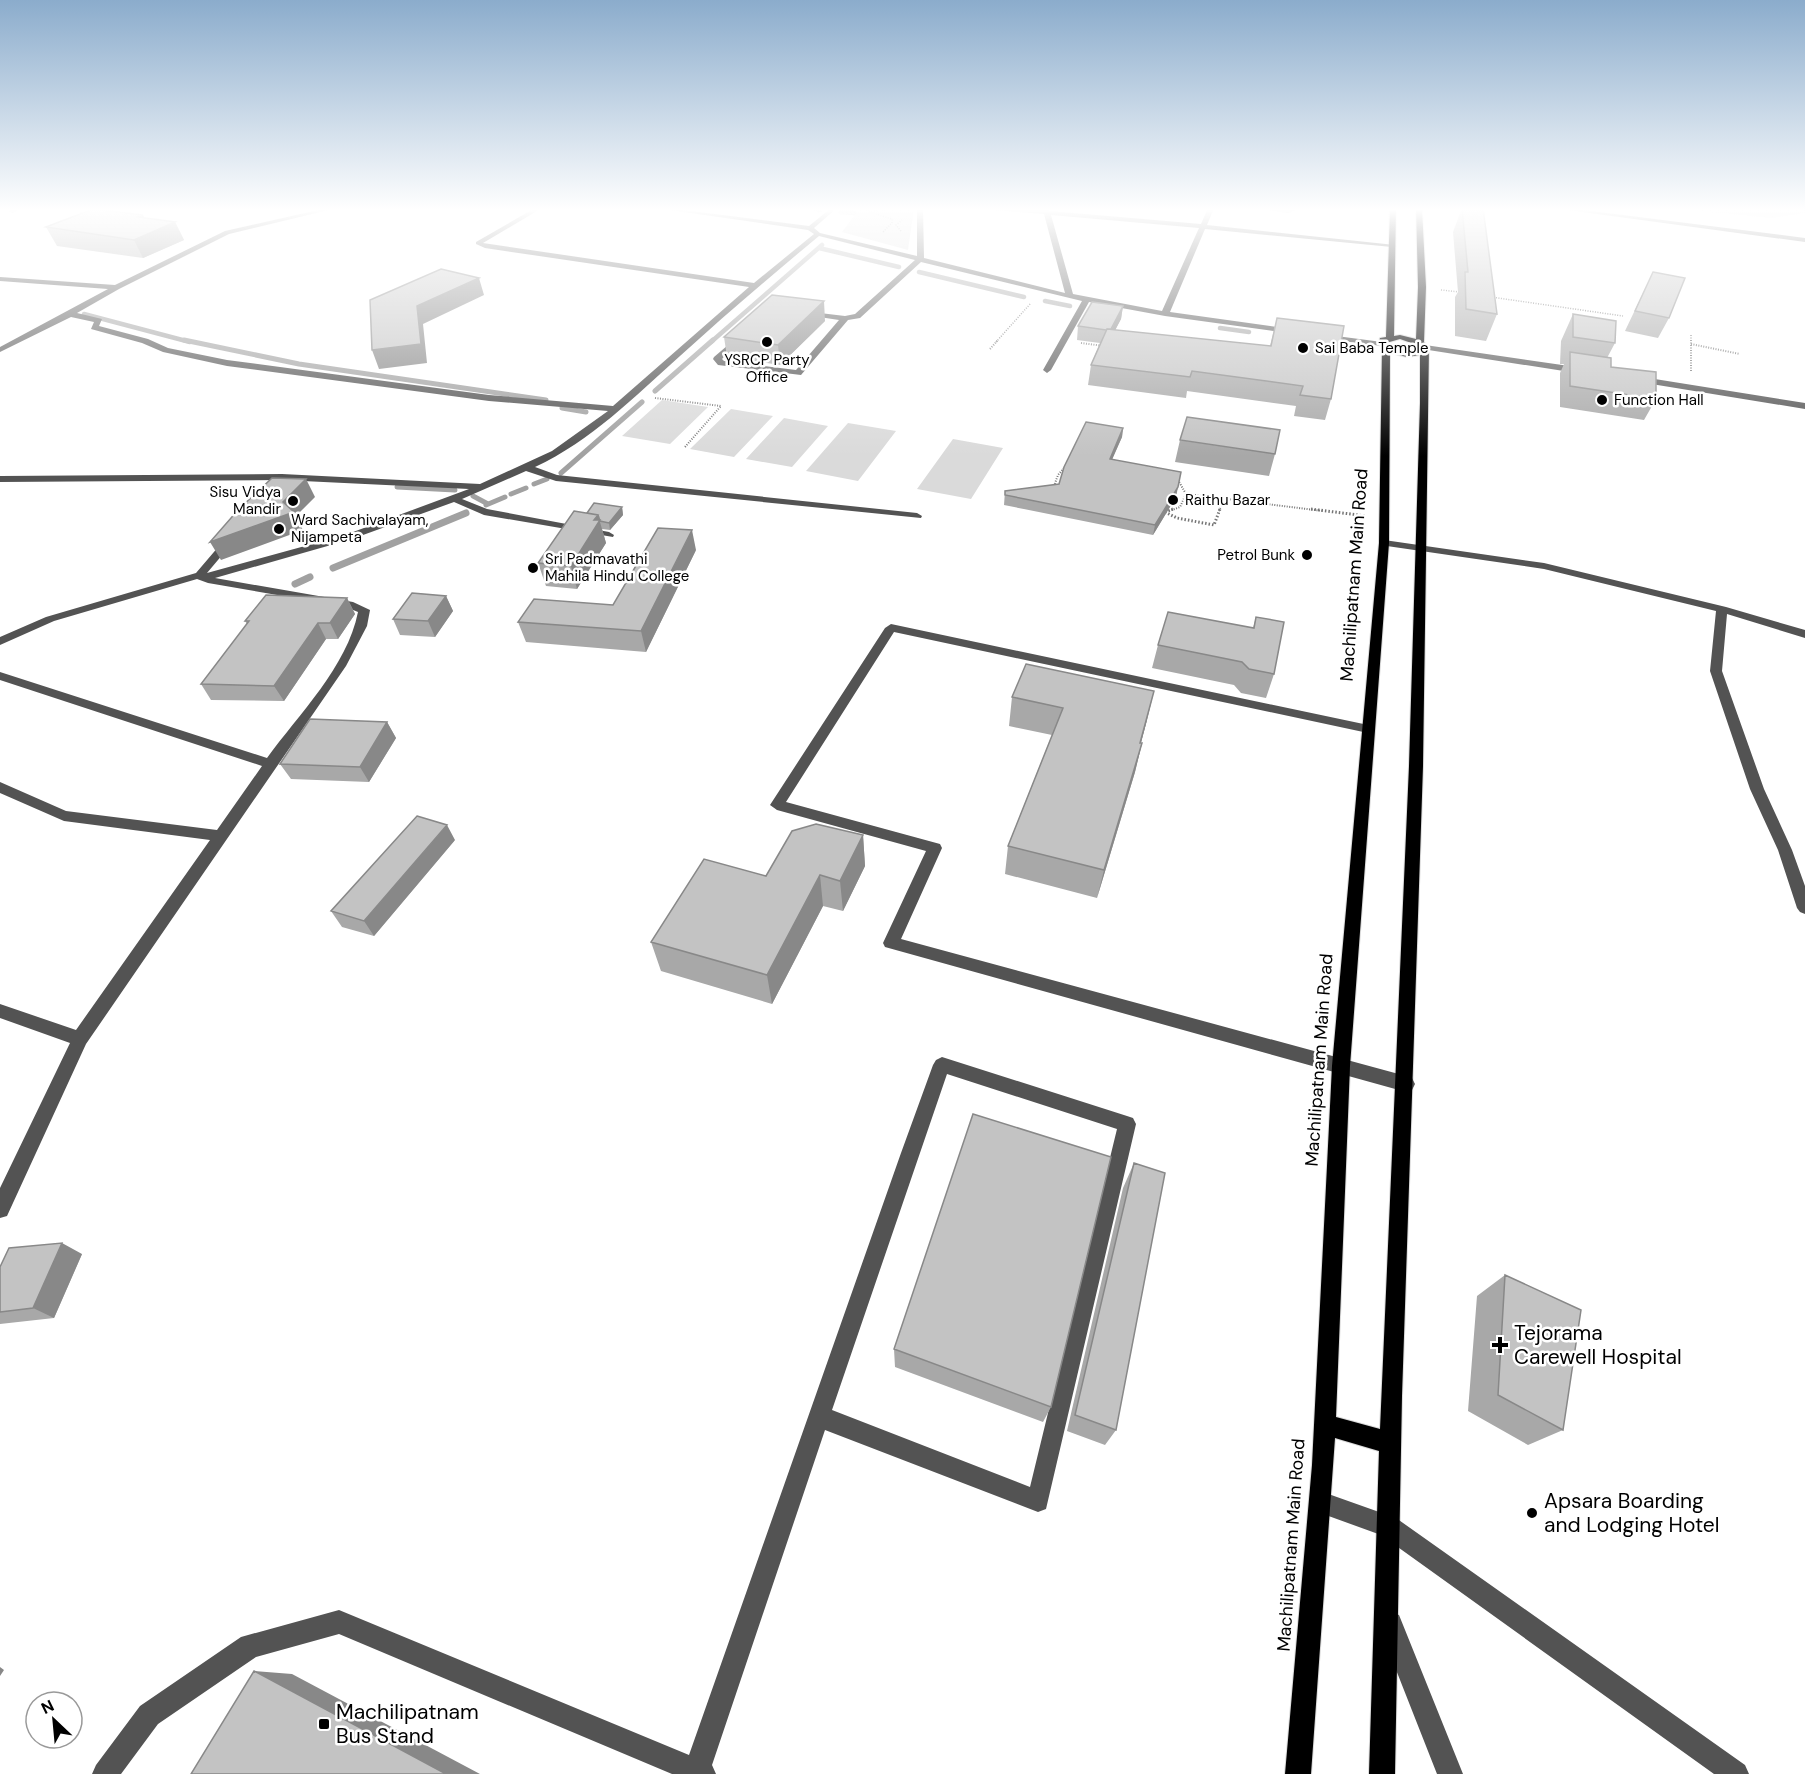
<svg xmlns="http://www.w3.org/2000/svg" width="1805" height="1774" font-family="'DM Sans',sans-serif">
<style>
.green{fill:#dadada}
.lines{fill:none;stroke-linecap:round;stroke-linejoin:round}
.stream-far2{stroke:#a1a1a1;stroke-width:4.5}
.stream-far1{stroke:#a1a1a1;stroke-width:5}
.stream{stroke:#a1a1a1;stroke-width:7}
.major-casing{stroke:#dbdbdb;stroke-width:2}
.path-far2{stroke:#757575;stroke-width:1.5;stroke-dasharray:1 1.5;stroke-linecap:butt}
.path-far1{stroke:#757575;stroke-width:2;stroke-dasharray:1 1.5;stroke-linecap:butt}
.path{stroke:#757575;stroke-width:3;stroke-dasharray:1.5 2;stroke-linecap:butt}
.minor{fill:#535353;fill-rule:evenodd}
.major{fill:#000;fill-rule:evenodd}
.wall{fill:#a8a8a8}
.shaded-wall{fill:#888}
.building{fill:#c3c3c3;stroke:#888;stroke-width:1.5}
.poi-dot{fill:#000;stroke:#fff;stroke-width:2}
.labels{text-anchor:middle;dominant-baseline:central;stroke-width:5;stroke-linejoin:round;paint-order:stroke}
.far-poi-label{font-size:15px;fill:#000;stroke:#fff;text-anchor:start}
.street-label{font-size:18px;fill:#000;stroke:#fff}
.near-poi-label{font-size:21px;fill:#000;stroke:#fff;text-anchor:start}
</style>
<rect width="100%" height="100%" fill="#fff"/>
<path class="green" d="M860 208H914L908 250 842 232Z
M1671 208H1805V213L1772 218Z
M662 400 708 407 670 444 622 436Z
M731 409 773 416 734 457 690 449Z
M784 418 828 426 792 467 746 459Z
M848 423 896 431 858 481 806 471Z
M953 439 1003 448 971 499 917 489Z"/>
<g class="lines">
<path class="stream-far2" d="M815 209 820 210
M841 212 854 213
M819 248 899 267
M919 272 1024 297
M1045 301 1070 306
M84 314 190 342
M1220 328 1249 332
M711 342 822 245"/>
<path class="stream-far1" d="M184 340 299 364 546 400
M655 391 713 340
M562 408 586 412
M561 473 642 402
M534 484 547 479
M397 487 455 490
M511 494 526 488
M473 496 488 504
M486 505 505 497"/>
<path class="stream" d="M333 568 466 513
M295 584 310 577"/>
<g class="major-casing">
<path id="major" d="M1390 208H1396L1394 336 1400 335 1416 339 1418 287 1416 208H1422L1426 287 1424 342 1429 347 1423 766 1402 1396 1395 1774H1369L1379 1451 1335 1438 1311 1774H1285L1312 1465 1332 1066 1379 543 1382 348 1378 344 1380 338 1386 337ZM1400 339 1417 345 1420 350 1402 351 1386 343ZM1390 353 1407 357 1420 355V403L1409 766 1380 1429 1336 1417 1350 1066 1389 543Z"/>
</g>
<path class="path-far2" d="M865 208 870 212 892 219V223L883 232
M874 211 892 208
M901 231 896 225 902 220
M1441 290 1460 292
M1491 297 1623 316
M1691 335V342
M996 342 1031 303"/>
<path class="path-far1" d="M1691 340V372
M1081 343 1104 346
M1691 344 1740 354
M990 349 998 340
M655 398 721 406 685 447
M1178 480 1186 494
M1056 488 1054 486 1058 475 1065 467
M1169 511 1180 507 1186 494 1323 511
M1219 511 1224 499"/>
<path class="path" d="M1311 509 1366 516
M1165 512 1173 509
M1165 512 1177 518 1214 525 1220 509"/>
<path class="minor" d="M15 208H23L12 213 9 211Z
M327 208H337L229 234 119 289 77 313 102 319 99 326 148 339 168 348 227 360 489 395 613 406 749 287 485 248 476 244V242L535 208H542L483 243 754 283 814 234 808 230 670 210 667 208 809 226 831 208H837L814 228 820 233 917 256V208H923L924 258 1065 293 1044 214 993 210 990 208 1043 210V208H1049L1050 211 1201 224 1208 208H1214L1207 225 1395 245 1392 247 1205 229 1170 312 1298 330V334H1295L1165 316 1089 302 1051 370 1047 373 1043 370 1082 301 921 262 860 318 848 320 801 375 718 365 713 359 714 357 741 334 745 336 722 359 724 361 796 370 839 320 806 315H803V311L845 316 855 314 915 260 819 236C772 275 725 315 680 356 634 397 591 441 535 467L557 475 917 513 922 516 921 518 556 481 526 471 462 499 487 509 609 532 614 535 613 537 484 515 454 502 352 539 215 578 353 602 370 610 367 626 346 666 86 1044 7 1216 0 1218V1188L70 1043 0 1018V1004L76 1030 210 840 64 821 0 793V782L66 811 217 830 262 766 0 680V672L267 758C299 714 347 667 358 612L346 607 208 583 197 579 54 621 0 645V637L46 617 196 573 225 539H233L234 541 207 573 345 535 469 489 282 480 0 482V476L282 474 480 484 552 451 608 411 489 401 227 366 163 352 142 343 91 329 94 322 71 317 0 352V347L108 289 0 281V277L115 285 225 231ZM1051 215 1199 228 1162 311 1073 294Z
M1251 208H1302L1288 213Z
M1553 208H1567L1805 238V242Z
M1321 334 1382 342 1386 344 1382 346 1318 338V334Z
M1425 345 1583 368 1587 371 1583 374 1422 349V345Z
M1636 376 1805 403V409L1633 381 1632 379Z
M1384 540 1544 563 1726 607 1805 630V638L1727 614 1722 671 1764 789 1792 850 1805 886V914L1800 912 1797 908 1778 850 1750 789 1710 671 1716 611 1544 569 1380 545V541Z
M891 624 1373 726 1374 729 1368 733 894 632 786 802 940 844 942 848 901 939 1406 1076 1412 1078 1415 1084 1412 1090 1406 1092 885 947 883 943 926 851 777 810 770 805 885 628Z
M942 1057 1127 1116 1133 1118 1136 1124 1046 1509 1038 1512 825 1430 712 1765 716 1774H672L339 1634 256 1657 158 1724 121 1774H92L96 1765 140 1706 241 1637 339 1610 689 1755 901 1153 933 1065 936 1060ZM947 1074 1117 1129 1030 1487 832 1410Z
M1320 1491 1396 1518 1745 1765 1749 1774H1714L1381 1535 1312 1510 1309 1502 1312 1494Z
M1390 1612 1399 1615 1463 1774H1437L1378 1624 1381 1615Z"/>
<use href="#major" class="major"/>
</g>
<path class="wall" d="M1462 208 1497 314 1486 341 1455 336V297L1458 292 1453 232Z
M143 215 144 218 175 222 184 240 143 258 57 246 46 227Z
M1653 272 1669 318 1658 338 1625 331Z
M1123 306 1121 319 1115 330 1270 346 1277 318 1331 399 1325 420 1294 416 1296 406 1187 391 1186 398 1088 385 1091 365 1100 343 1077 340 1078 326Z
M1573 314 1615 343 1607 358 1611 367 1656 399 1644 420 1560 407V373L1564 364H1560L1561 341Z
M825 321 780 365 727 357 724 337Z
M1123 428 1122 437 1112 459 1176 497 1153 535 1004 505 1005 491 1059 484Z
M1180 440 1275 454 1269 476 1175 462Z
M622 507 623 515 610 530 602 529 606 543 577 589 546 586 538 563Z
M696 550 646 652 526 642 518 622 613 605Z
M446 596 453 611 435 637 400 635 393 619Z
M347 598 355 614 338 639H326L284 701 211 700 201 684 247 624 245 621Z
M1256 617 1274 674 1266 698 1241 693 1234 685 1152 668 1158 645 1253 628Z
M1012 697 1147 720 1141 743H1142L1135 772 1097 898 1005 874 1008 846 1052 735 1009 726Z
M387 722 396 738 369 782 291 779 280 764Z
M863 835 865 866 843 911 823 906 772 1004 661 971 651 942 766 876Z
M455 840 374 936 342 927 331 911Z
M1134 1163 1116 1430 1105 1445 1067 1431 1123 1188Z
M82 1254 54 1318 0 1324V1267Z
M1505 1275 1563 1430 1528 1445 1468 1411 1477 1296Z
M894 1349 1051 1407 1043 1422 895 1367Z"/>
<path class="shaded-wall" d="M143 215 151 232 175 222 184 240 143 258 134 240 138 217Z
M479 278 484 295 423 324 427 363 379 369 372 350 417 306Z
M824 301 825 321 780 365 778 345Z
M1123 306 1121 319 1108 344 1111 330Z
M1123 428 1122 437 1108 469 1110 459Z
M306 479 315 497 296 516 303 530 221 560 210 542 283 502Z
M1178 487 1176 497 1153 535 1155 525Z
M622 507 623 515 610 530 609 523Z
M598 515 606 543 577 589 571 566 594 520Z
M692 530 696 550 646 652 641 631Z
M446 596 453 611 435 637 428 621Z
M347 598 355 614 338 639 330 623Z
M318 623 326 639 284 701 274 686Z
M1154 691 1147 720 1133 772 1140 743Z
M387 722 396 738 369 782 360 767Z
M1142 743 1135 772 1097 898 1104 870Z
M447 825 455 840 374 936 364 921Z
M863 835 865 866 843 911 840 881Z
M820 875 823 906 772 1004 767 975Z
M62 1243 82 1254 54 1318 33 1308Z
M0 1667 4 1670 0 1676Z
M254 1671 292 1674 480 1774H446Z"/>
<path class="building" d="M1462 208H1483L1497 314 1466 309 1465 272H1468Z
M93 209 143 215 138 217 175 222 134 240 46 227Z
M441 269 479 278 417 306 421 344 372 350 370 300Z
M1653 272 1685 278 1669 318 1635 311Z
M772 295 824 301 778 345 724 337Z
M1092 302 1123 306 1111 329H1107L1106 330 1078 326Z
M1573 314 1616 321 1615 343 1573 337Z
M1277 318 1344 326 1331 399 1300 395 1303 386 1192 371 1190 377 1091 365 1107 329 1271 346Z
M1570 352 1611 358V367L1656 372V399L1570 386Z
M1187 417 1280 430 1275 454 1180 440Z
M1086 422 1123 428 1110 459 1181 472 1178 487 1155 525 1005 495V491L1059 484 1064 467Z
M272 478 306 479 283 502 294 512 210 542 238 510Z
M594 503 622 507 609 523 600 521 598 515 587 513Z
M574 511 598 515 594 520H600L571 566 538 563Z
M658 528 692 530 641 631 518 622 534 599 613 605Z
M412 593 446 596 428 621 393 619Z
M266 595 347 598 330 623H318L274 686 201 684 249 621H245Z
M1168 612 1254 628 1256 617 1284 622 1274 674 1249 669 1242 662 1158 645Z
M1026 664 1154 691 1140 743H1142L1104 870 1008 846 1063 708 1012 697Z
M310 719 387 722 360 767 280 764Z
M417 816 447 825 364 921 331 911Z
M816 824 863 835 840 881 820 875 767 975 651 942 704 859 766 876 792 831Z
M973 1114 1111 1157 1051 1407 894 1349Z
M1134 1163 1165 1173 1116 1430 1075 1415Z
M62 1243 33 1308 0 1312V1267L9 1248Z
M1505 1275 1581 1310 1563 1430 1498 1395Z
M254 1671 446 1774H191Z"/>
<linearGradient id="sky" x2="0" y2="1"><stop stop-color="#8baccc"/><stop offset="0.46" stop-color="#fff"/><stop offset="1" stop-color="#fff" stop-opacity="0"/></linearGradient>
<rect width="1805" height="456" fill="url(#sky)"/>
<g class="poi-dot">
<circle cx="767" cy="342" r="6"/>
<circle cx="1303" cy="348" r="6"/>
<circle cx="1602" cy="400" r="6"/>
<circle cx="1173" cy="500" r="6"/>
<circle cx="293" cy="501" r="6"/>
<circle cx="279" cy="529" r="6"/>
<circle cx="1307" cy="555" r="6"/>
<circle cx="533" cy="568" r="6"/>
<path d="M1497 1336h6v6h6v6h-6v6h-6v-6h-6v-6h6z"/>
<circle cx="1532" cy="1513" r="6"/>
<rect x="318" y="1718" width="12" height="12" rx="3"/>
</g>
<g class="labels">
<g class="far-poi-label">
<text x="1315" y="348">Sai Baba Temple</text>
<text x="767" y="360" text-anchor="middle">YSRCP Party<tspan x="767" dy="17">Office</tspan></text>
<text x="1614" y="400">Function Hall</text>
<text x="281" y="492" text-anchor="end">Sisu Vidya<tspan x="281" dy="17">Mandir</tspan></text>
<text x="1185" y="500">Raithu Bazar</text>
<text x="291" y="520">Ward Sachivalayam,<tspan x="291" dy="17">Nijampeta</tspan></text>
<text x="1295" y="555" text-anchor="end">Petrol Bunk</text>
<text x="545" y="559">Sri Padmavathi<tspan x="545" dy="17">Mahila Hindu College</tspan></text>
</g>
<g class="street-label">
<text transform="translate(1354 575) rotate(-86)">Machilipatnam Main Road</text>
<text transform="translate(1319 1060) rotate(-86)">Machilipatnam Main Road</text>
<text transform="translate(1291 1545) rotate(-86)">Machilipatnam Main Road</text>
</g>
<g class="near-poi-label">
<text x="1514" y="1333">Tejorama<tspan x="1514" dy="24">Carewell Hospital</tspan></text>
<text x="1544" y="1501">Apsara Boarding<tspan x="1544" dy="24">and Lodging Hotel</tspan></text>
<text x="336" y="1712">Machilipatnam<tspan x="336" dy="24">Bus Stand</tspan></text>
</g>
</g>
<g transform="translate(54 1720) rotate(334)"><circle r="28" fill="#ffffff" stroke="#999999" stroke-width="1.5"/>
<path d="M0-4.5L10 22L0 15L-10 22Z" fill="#000000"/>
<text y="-9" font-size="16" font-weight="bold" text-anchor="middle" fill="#000000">N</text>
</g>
</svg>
